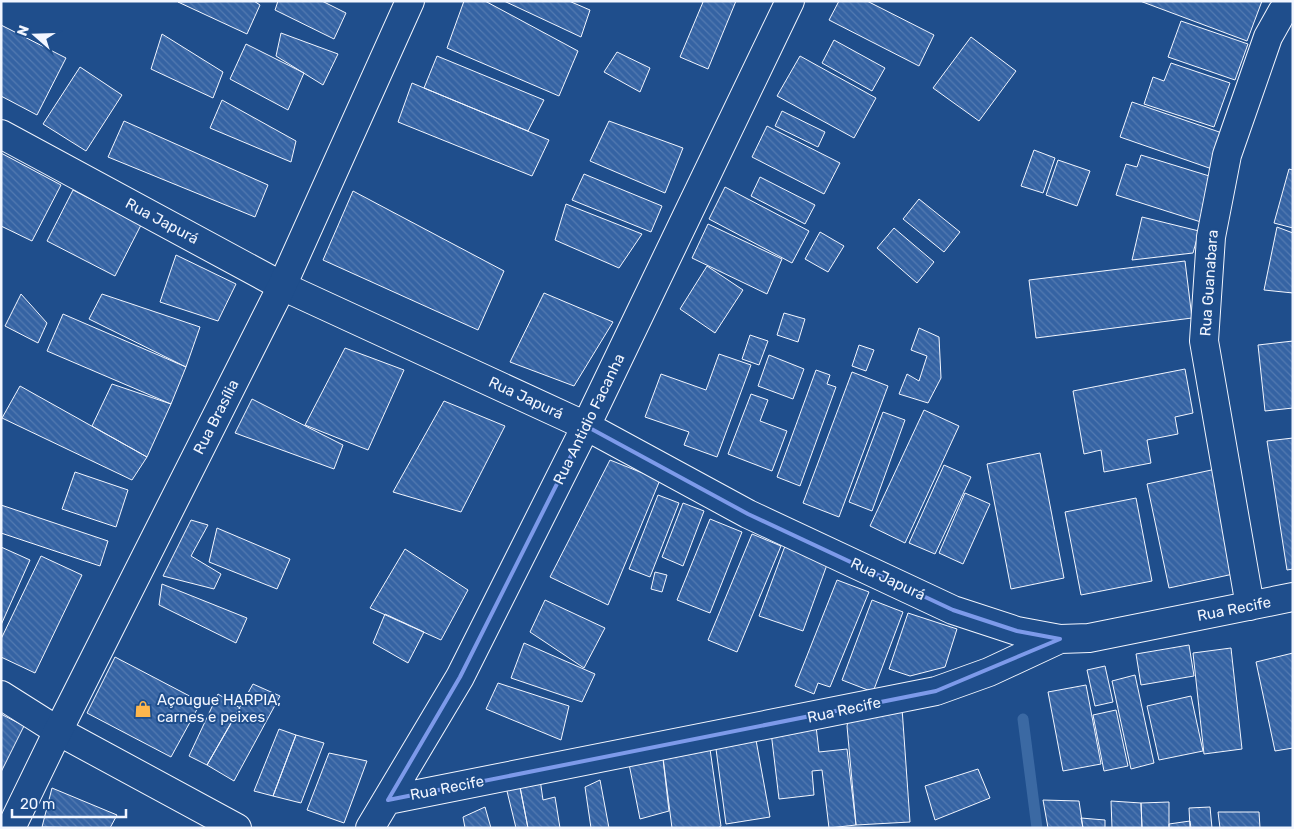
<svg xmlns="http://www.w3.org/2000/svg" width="1294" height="829" font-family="Rubik,sans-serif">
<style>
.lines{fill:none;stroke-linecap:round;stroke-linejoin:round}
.stream{stroke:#3b69a3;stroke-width:11}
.building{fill:url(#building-back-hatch);stroke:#f2f6ff}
.minor-casing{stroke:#f2f6ff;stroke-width:30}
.tertiary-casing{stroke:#f2f6ff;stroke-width:30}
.minor{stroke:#1f4e8c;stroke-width:28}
.tertiary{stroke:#1f4e8c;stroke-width:28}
.marked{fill:none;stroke:#7d9aea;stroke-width:4;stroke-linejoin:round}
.labels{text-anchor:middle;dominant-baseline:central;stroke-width:4;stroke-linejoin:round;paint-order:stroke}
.street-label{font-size:15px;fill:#f2f6ff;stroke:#1f4e8c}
.poi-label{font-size:15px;fill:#f2f6ff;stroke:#1f4e8c;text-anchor:start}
</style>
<defs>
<pattern id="building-back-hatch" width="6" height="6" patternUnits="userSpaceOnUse" patternTransform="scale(1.25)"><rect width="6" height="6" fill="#3563a3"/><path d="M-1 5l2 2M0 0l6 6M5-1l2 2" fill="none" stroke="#537ab1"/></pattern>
</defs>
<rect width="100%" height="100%" fill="#1f4e8c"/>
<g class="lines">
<path class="stream" d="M1023 719 1037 828"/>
</g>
<path class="building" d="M254 1 260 5 247 34 178 2Z
M278 1H322L346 13 334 39 275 10Z
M464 1H485L578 51 559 96 447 48Z
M504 1H569L590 10 581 37Z
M701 1H736L708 69 680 57 703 2Z
M839 1H867L934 35 919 66 829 20Z
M1140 1H1262L1247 41Z
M1181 21 1248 44 1235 80 1168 57Z
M1 25 66 58 37 115 1 96Z
M281 33 338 54 323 85 276 56Z
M162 34 223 72 213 98 151 69Z
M971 37 1016 71 979 121 933 88Z
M834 40 885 68 872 91 822 63Z
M246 44 304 73 288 110 230 79Z
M617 52 650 68 640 92 604 72Z
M437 56 544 100 528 131 424 88Z
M800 56 876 98 854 138 777 96Z
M1171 63 1230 83 1214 127 1144 104 1153 77 1164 81Z
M80 67 122 95 86 151 43 124Z
M412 83 549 140 532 176 398 122Z
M222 100 296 141 291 162 210 128Z
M1132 102 1228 135 1215 170 1120 137Z
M782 111 825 132 818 147 775 126Z
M124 121 268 185 255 217 108 157Z
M609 121 683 148 665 193 590 161Z
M767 126 840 163 824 194 752 157Z
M1034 150 1055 158 1043 193 1021 186Z
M1 153 61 185 32 241 1 226Z
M1141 155 1219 179 1204 223 1116 195 1126 164 1137 167Z
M1058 160 1090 171 1077 206 1046 195Z
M1289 169 1293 170V228L1274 223Z
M584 174 662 206 651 232 572 200Z
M760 177 815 205 805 224 751 196Z
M725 187 809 231 792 263 709 219Z
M73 190 141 225 115 276 47 241Z
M353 191 504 271 478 330 323 260Z
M919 199 960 232 944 252 903 219Z
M566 204 642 234 619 268 555 240Z
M1142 217 1199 231 1193 253 1132 260Z
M708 224 782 259 767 294 692 258Z
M1277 227 1293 233V293L1264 290Z
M894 228 934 262 917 283 877 248Z
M820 232 844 246 828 272 805 259Z
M176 255 236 284 218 321 160 302Z
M1185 261 1192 318 1036 338 1029 280Z
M707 266 743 290 715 333 680 309Z
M544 293 613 322 574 386 510 362Z
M21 294 47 323 38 343 5 326Z
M102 294 200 327 186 367 89 319Z
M784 313 805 319 798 342 777 335Z
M63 314 186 367 171 404 47 351Z
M919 328 939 337 941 378 928 403 899 394 907 374 919 381 927 356 911 350Z
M750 335 768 341 759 365 742 359Z
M1293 341V408L1265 411 1258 345Z
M859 345 874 350 866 371 852 366Z
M345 348 404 370 368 450 305 425Z
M719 354 751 365 717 457 684 445 689 432 645 417 661 374 706 390Z
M769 355 804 369 793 399 758 386Z
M1185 369 1193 413 1175 417 1178 434 1147 440 1151 463 1104 472 1101 450 1084 454 1073 391Z
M816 370 830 375 827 384 836 387 800 486 777 477Z
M852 372 888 386 839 517 803 503Z
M112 384 171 404 147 457 92 426Z
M20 386 147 457 132 480 2 418Z
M751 394 768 400 760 421 787 431 772 471 728 454Z
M252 399 343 445 334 469 235 433Z
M444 401 505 426 461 512 393 492Z
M924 410 959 426 905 543 870 526Z
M883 412 905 420 872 511 849 502Z
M1293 438V569L1287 570 1267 441Z
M1040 453 1064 578 1011 589 987 464Z
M610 460 660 480 608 605 550 577Z
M944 465 971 477 935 554 909 543Z
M1216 469 1238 573 1169 588 1147 484Z
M75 472 128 490 116 527 62 509Z
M965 493 990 504 963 564 939 553Z
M658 495 679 503 650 577 629 569Z
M1136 498 1152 581 1081 595 1065 512Z
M683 503 704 511 683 566 662 557Z
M1 505 108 541 100 566 1 533Z
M710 519 742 532 710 613 677 600Z
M191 520 208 525 191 556 221 574 214 589 163 576Z
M217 528 290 559 277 589 209 562Z
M752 534 781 546 737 652 708 640Z
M785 546 828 562 803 631 759 616Z
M1 547 30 560 1 625Z
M405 549 468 590 441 640 370 608Z
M41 556 82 575 35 673 1 657V639Z
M655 572 667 575 662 592 651 589Z
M837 580 869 592 830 687 818 683 814 694 795 686Z
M162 584 247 618 236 643 159 605Z
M545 600 605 628 584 668 530 632Z
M872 600 903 612 873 692 842 680Z
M908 613 957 629 945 667 910 676 889 669Z
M385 614 424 632 408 663 373 643Z
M524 643 595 674 582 702 511 678Z
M1189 645 1194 676 1141 685 1136 654Z
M1231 648 1242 749 1204 754 1193 653Z
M1293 653V748L1275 751 1256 662Z
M115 657 201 702 171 757 87 713Z
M1105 666 1113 702 1095 706 1087 670Z
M1135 675 1154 763 1131 769 1112 681Z
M498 683 569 706 561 740 486 709Z
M253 684 280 696 234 781 207 765Z
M1086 685 1101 764 1063 771 1048 692Z
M218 694 240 708 207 765 189 756Z
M1191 696 1203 751 1159 760 1147 706Z
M902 708 910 822 856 825 847 726 849 717Z
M1116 710 1128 766 1104 771 1093 715Z
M1 714 24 726 1 772Z
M816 726 819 752 847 749 856 825 829 828 822 770 812 771 814 795 779 799 771 732Z
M279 729 296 735 273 796 254 791Z
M296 735 324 743 301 803 273 796Z
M756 740 770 817 726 824 716 749Z
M709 742 721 826 718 828H672L662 750Z
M662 750 669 811 640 819 628 759Z
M329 753 367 761 344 823 307 810Z
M978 769 990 798 935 820 925 786Z
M539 772 543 800 555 797 560 828H528L518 777Z
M518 777 528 828H516L505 783Z
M600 780 609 828H591L585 787Z
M52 788 117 815 110 828 42 827Z
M1043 800 1079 801 1083 828H1048Z
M1111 801 1141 803 1142 828H1112Z
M1169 802V828H1142L1141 803Z
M485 807 491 828H465L463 817Z
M1210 807 1212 828H1190L1189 808Z
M1218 812H1259L1260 828H1220Z
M1081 818 1105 820V828H1083Z
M1190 821 1191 828H1169V824Z"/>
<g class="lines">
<g class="minor-casing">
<path id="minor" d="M1 134 282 286 586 426 748 514 953 610 1017 631 1060 639
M1250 606 1204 341 1211 237 1227 155 1268 37 1282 12 1292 1
M1 695 58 731 237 828
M388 800 936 691 989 672 1060 639 1089 638 1293 597
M370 828 460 677 586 426 790 1"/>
</g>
<g class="tertiary-casing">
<path id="tertiary" d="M11 828 58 731 282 286 410 1"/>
</g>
<use href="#minor" class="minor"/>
<use href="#tertiary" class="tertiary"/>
</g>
<path class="marked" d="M586 426 748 514 953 610 1017 631 1060 639 936 691 388 800 460 677Z"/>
<defs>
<g id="shop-bare" transform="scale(1.35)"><path d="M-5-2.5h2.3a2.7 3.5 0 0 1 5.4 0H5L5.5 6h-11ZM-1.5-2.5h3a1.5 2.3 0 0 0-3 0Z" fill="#ffb74d" stroke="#1f4e8c" stroke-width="2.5" paint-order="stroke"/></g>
</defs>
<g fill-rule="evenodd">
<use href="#shop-bare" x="143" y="709"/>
</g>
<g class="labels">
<g class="street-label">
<text transform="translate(162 221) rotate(28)">Rua Japurá</text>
<text transform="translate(1209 283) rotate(-86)">Rua Guanabara</text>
<text transform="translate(526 398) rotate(25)">Rua Japurá</text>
<text transform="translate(216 417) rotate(-63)">Rua Brasília</text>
<text transform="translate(589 419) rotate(-64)">Rua Antidio Facanha</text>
<text transform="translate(888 579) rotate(25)">Rua Japurá</text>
<text transform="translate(1234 609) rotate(-11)">Rua Recife</text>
<text transform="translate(844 710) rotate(-12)">Rua Recife</text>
<text transform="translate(447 788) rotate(-11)">Rua Recife</text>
</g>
<g class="poi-label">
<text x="157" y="700">Açougue HARPIA,<tspan x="157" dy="17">carnes e peixes</tspan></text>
</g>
</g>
<rect width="1294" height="829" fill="none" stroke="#f2f6ff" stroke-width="5"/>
<g transform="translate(35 35) rotate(290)" stroke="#1f4e8c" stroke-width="4" paint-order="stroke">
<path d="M0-4L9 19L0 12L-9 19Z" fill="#f2f6ff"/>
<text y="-8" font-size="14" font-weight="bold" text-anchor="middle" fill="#f2f6ff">N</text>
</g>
<path d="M12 809v8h114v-8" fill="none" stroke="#f2f6ff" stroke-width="2.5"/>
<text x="20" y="809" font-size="15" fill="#f2f6ff" stroke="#1f4e8c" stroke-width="4" paint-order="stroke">20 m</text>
</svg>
